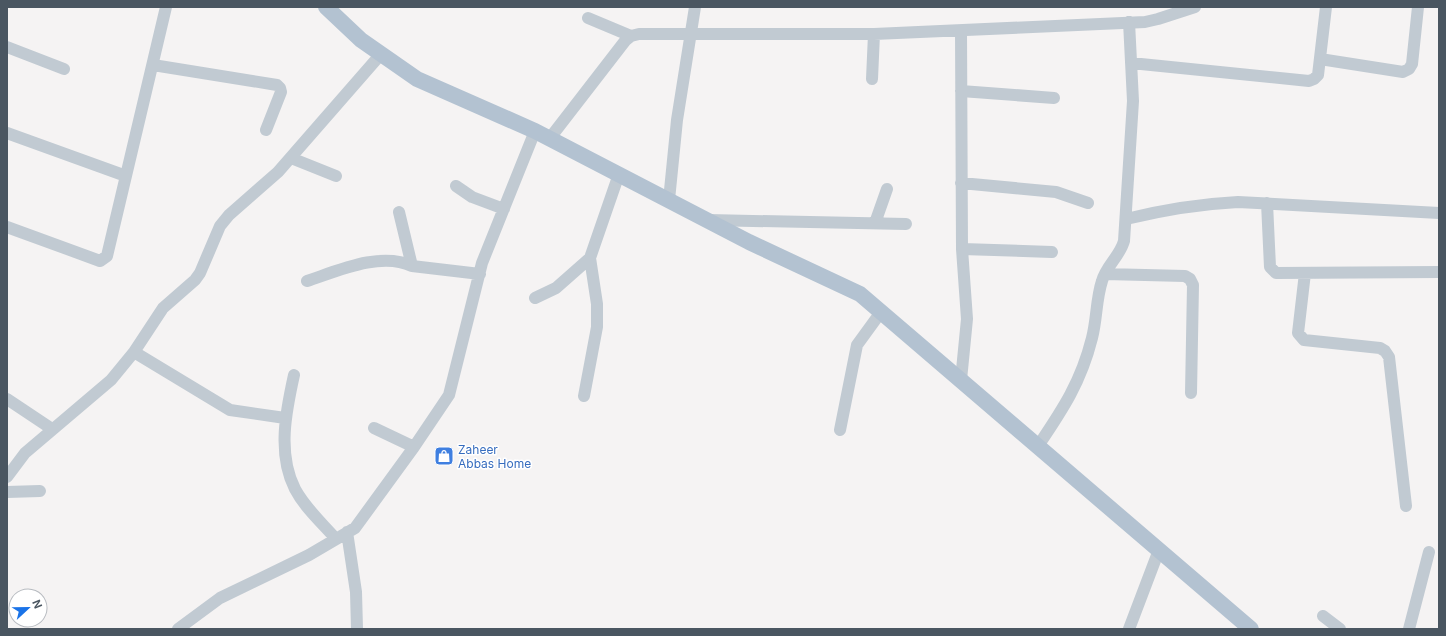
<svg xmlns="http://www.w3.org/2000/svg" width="1446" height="636" font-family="Inter,sans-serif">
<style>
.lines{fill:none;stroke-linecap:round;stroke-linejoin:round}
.minor{stroke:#c1cad2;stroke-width:12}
.major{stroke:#b3c2d1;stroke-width:16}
.labels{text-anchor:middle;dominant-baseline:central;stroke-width:3;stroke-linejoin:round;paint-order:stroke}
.shop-label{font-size:12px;fill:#366cbe;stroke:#fff;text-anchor:start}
</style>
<rect width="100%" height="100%" fill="#f5f3f3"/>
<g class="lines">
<path class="minor" d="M588 18 631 36
M7 47 64 69
M1320 59 1403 72 1409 69 1412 64 1418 7
M1131 63 1309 81 1314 79 1318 75 1326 7
M153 65 277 85 280 88 281 92 266 130
M872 79 874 34
M961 91 1054 98
M7 133 126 176
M550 138 625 41 631 36 639 34H874L1145 22 1158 19 1195 7
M291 158 336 176
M961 183 1056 192 1088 203
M456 186 472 197 504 209
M669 200 677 120 695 7
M1267 203 1270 267 1276 273 1439 272
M399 212 412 266
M1126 219C1163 210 1199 204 1238 202L1439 213
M708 220 906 224
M875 223 887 189
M7 227 100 261 107 256 166 7
M962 249 1052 252
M1305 273 1298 333 1304 340 1380 348 1385 351 1389 357 1406 506
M1105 274 1185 276 1190 279 1193 285 1191 393
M307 281C337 271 381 251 412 266L480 274
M535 298 556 288 590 258
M134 352 230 410 285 418
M294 375C286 411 277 454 295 489 305 508 322 523 336 539
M961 380 967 319 962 249 961 31
M584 396 597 327V304L590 258 619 174
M7 399 52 429
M374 428 414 447
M840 430 857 345 881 312
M1038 446C1063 409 1081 382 1092 338 1097 319 1096 299 1102 281 1106 266 1120 256 1124 241L1133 101 1129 22
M7 477 25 453 111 380 134 352 163 308 195 280 200 273 220 226 229 215 278 172 381 54
M7 492 40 491
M347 532 356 592 357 629
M1323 616 1340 629
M178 629 220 598 309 555 355 528 414 447 449 395 482 263 535 131
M1129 629 1159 550
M1409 629 1429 552"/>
<path class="major" d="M326 7 361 40 417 79 535 131 749 242 860 294 1251 629"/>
</g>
<defs>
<g id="shop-square" transform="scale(1)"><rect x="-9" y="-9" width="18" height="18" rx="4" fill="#3f7fe0" stroke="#fff"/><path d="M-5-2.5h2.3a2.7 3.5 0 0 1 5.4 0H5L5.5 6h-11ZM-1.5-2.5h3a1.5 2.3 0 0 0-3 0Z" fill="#fff"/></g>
</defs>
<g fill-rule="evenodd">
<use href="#shop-square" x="444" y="456"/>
</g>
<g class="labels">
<g class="shop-label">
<text x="458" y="449">Zaheer<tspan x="458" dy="14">Abbas Home</tspan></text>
</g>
</g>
<rect width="1446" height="636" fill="none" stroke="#4a5661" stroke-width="16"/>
<g transform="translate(28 608) rotate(68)"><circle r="19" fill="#ffffff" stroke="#b7bbc0"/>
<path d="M0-3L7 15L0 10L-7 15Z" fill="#1a73e8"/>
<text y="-6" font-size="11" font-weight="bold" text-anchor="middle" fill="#4a5661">N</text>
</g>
</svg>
